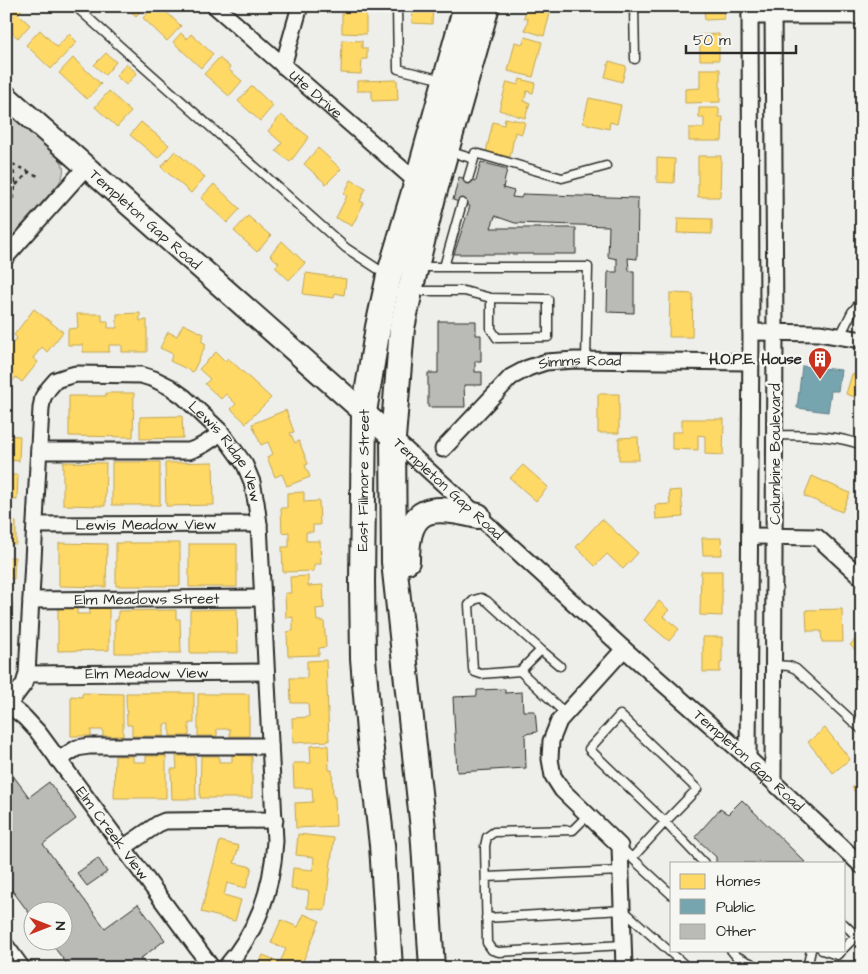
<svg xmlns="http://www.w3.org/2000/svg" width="868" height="974" font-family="'Architects Daughter',sans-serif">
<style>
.green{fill:#cececa;stroke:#7c7c7a}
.homes{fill:#ffd966;stroke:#bfa554}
.public{fill:#76a5af;stroke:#608087}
.building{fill:#babab7;stroke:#2b2b2b}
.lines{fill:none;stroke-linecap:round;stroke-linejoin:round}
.lane-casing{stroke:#2b2b2b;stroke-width:11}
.street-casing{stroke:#2b2b2b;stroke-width:19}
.secondary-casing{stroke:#2b2b2b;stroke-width:25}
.primary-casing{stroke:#2b2b2b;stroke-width:28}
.path{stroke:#2b2b2b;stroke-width:2.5;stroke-dasharray:4 4;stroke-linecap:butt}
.lane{stroke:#f6f6f2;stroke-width:8}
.street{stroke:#f6f6f2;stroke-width:15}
.secondary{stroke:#f6f6f2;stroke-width:21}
.primary{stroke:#f6f6f2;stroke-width:24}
.labels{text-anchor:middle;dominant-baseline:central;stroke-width:5;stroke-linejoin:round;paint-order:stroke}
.street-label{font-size:15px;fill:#2b2b2b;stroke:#f6f6f2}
.poi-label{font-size:15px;font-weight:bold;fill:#2b2b2b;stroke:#f6f6f2;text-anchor:end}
</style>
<rect width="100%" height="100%" fill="#eeeeea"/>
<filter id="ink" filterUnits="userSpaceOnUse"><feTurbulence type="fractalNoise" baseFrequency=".02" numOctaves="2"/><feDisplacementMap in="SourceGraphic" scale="10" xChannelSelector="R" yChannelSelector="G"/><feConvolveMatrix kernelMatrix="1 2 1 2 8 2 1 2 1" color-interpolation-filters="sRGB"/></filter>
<g filter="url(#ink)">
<path class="green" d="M6 111 59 157C65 167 65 173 59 183L6 243Z"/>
<path class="homes" d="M6 6H24L18 14 30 25 18 38 6 28Z
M125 6H145L136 16Z
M154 6H160L181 26 167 41 143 18Z
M342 6H366V34L342 33Z
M413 6H433L432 24 412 23Z
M527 6H552L544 36 525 30 528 19 524 18Z
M704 6H723L724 19 705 20Z
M40 30 57 47 69 34 77 42 51 69 26 45Z
M181 33 187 39 191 34 213 54 201 68 173 42Z
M719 34V60H700V35Z
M525 37 542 42 533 77 508 71 515 42 523 44Z
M342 40 362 41V48H367V59H362L361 74 341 73Z
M106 53 116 62 105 75 94 65Z
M73 58 101 84 87 99 59 73Z
M219 58 230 67 228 69 242 81 229 96 204 74Z
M609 61 626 66 622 82 605 77Z
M126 64 137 73 126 85 116 76Z
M700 69H720V102L685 103V89L700 88Z
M520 79 535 83 533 93 527 91 524 101 530 103 525 118 499 110 507 82 518 85Z
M397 80 398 100 372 101V91H357V81Z
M252 86 273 106 260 121 238 101Z
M109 91 131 112 117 127 95 107Z
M589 98 621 105 617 124 610 122 609 129 583 123Z
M699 108H719V117H723L722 141H689V128H704V118H699Z
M281 115 309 137 290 162 276 151 282 143 268 131Z
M505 118 525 122 522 134 515 132 510 157 486 152 493 122 504 125Z
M141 122 169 145 158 158 130 135Z
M318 148 341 169 326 184 304 164Z
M175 151 205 177 191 193 161 167Z
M698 156H721L720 197H698Z
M657 158 675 159 674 183 657 182Z
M351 180 366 188 360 201 364 203 352 226 336 218 347 196 344 194Z
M214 184 240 209 227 223 201 198Z
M248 216 271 236 257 252 234 231Z
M678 218 712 219V234L677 233Z
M282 241 305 263 289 280 275 267 279 263 270 255Z
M306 273 346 279 344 295 335 293 334 298 303 294Z
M670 293 693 294 692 337H669Z
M34 309 63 332 47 352 42 347 33 358 38 362 22 382 16 377 7 389 6 346 9 348 17 338 14 335Z
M140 313V321L147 320V352H122V345H109V352H83V345H68V329L78 328 77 314H102V321H108V328H117V314Z
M183 324 204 334 201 341 206 344 193 372 170 361 173 354 160 348 168 332 177 336Z
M216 352 225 361 228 358 271 398 246 423 231 409 236 404 226 394 221 399 205 384 210 379 199 369Z
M852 374 862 377V399L846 394Z
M106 393H134L133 437 69 436V396H106Z
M598 394H619V433H598Z
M286 410 294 432 290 433 295 443 299 441 308 464 305 465 310 477 287 486 282 474 275 477 267 457 273 454 268 442 261 445 252 424Z
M182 416 183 438 140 439V417Z
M682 419H724L723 455 705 454V436L698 435V450L672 449V432H682Z
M6 435 20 436 19 461 6 460Z
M638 437 639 460H619V438Z
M63 462 106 463 105 506 63 505Z
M112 462H160V505H112Z
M213 462 214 505 166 506 165 463Z
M523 465 548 487 536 501 510 478Z
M6 475H18L17 500 6 499Z
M812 476 850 493 842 512 804 496Z
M681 490 683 517 656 519 655 505 670 504 669 491Z
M304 492V502L319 501 320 525H313V532H306V541H320L321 564H314V571L283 572 282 547H289V532L282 533 281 508H287V493Z
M602 519 638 553 623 569 607 554 595 566 576 547Z
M6 522H16V544H6Z
M702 538H721L722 555H703Z
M59 543 107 544 106 587 59 586Z
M116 543H180V586H116Z
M189 544H237V587H189Z
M6 557H15L14 579 6 578Z
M701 571H722V616L700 615Z
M308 576V586L323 585 324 608 316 609 317 621H324L326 647 319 648V655L288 656 287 632 293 631V617L286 618 285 593H291L290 577Z
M659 601 669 610 663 616 679 629 669 641 644 620Z
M6 602H12V627H6Z
M58 608H77V614H90V608H109V650L58 651Z
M237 609 238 653H190V610Z
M842 609 843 642H822L821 631H807L806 610Z
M176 610V619H180L181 653H115V620H118V611Z
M862 632V656L850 645Z
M703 637H722V663H720V672H703Z
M6 641H10L9 666H6Z
M326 660 329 741 293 743 292 718 309 717 308 703H291L290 678H307V661Z
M82 693 123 694V736H103V730H91V736H71V696L82 697Z
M126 693H194V723H189V736H170V724H164V736H132V725H127Z
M198 694H249V736H230V729H217V736H198Z
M825 728 850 759 833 773 808 742Z
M328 745 329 770H332L333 797H335L336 826 296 828 295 803 313 802 312 788H294L293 763H311L310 746Z
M232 755 252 756V798H200L201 756H219V762H232Z
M115 756H133V762H146V756H166V798H114Z
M176 756H195L196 799H172L171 769H177Z
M862 779V799L852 788Z
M298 834 334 838 325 910 307 908 309 891 291 889 293 868 313 870 314 857 296 855Z
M220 841 239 846 234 863 252 867 246 888 227 883 224 895 241 900 235 921 201 912Z
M304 914 320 921 300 968H257L263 955 280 962 286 949 271 943 281 920 298 927Z"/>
<path class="public" d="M802 366 841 370 838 391H831L828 412 797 408Z"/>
<path class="building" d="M481 162 507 169 503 188 514 191 512 197 521 198 523 194 638 198 637 259 628 258 629 271H634V313L607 312 608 272H617V259L608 257 609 226 515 223 495 216 491 228H576V254H454L470 206 453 200 459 177 476 181Z
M438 321H476V335H481V361H475V372H482V385H464L465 407H428V373H438Z
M505 689V693L522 692 523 711H535L537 732 525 734 526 768 457 772 453 697 477 696V690Z
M6 766 29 797 49 782 76 819 43 844 105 928 138 904 165 940 140 959 151 968H70L50 942H62V912H32V917L6 882Z
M742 800 806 863H715H716V857L695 837 720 809 728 814Z
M98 858 107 872 87 886 77 873Z"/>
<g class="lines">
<g class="lane-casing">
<path id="lane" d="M75 6 346 248 387 275
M397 6 398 69 443 80
M634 6 635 59
M448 151 474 159 468 179
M474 159 475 153 562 178 606 166
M420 267H588L586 360
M444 267 462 203
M414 291H464L491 298 548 299V337L497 338 491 329V298
M840 336 852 312 862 300
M775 435C804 436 834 434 862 445
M541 650 560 666
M774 665 789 666 796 669 862 730
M520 671 481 674 475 672 473 669 469 605 474 600 481 598 487 601 541 650 520 671 566 714
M588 815 573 830 494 832 487 837 485 846 487 943 492 950 499 952 624 945
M620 847 672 895
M632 858 665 822 589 749 620 715 697 789 665 822 704 863
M486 877 621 871
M486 918 623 910 688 968
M844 924 856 936 844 948
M731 950 736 956 761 968
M822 950 837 955 842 950
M807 968 811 950"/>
</g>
<g class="street-casing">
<g id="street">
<path id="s1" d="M215 6 417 182"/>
<path d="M773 6 775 331 773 781"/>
<path d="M750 16H862"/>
<path d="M283 66 300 6"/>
<path d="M6 257 86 167"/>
<path d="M751 332 819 333 862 340"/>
<path id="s2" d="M393 438 624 649 748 758 862 866"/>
<path id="s3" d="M443 449 511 377 528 368 546 362 575 360 750 362"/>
<path d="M39 451H189C202 447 211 441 221 432"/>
<path id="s4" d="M35 525 259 524"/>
<path d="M750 536 817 537 862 578"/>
<path id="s5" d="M31 600 263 598"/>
<path d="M624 649 559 721 551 741 550 759 553 776 562 790 620 846 624 968"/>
<path id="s6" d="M27 674 266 672"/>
<path id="s7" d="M6 703 24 717 38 732 212 968"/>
<path id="s8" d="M9 704 24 684 27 674 41 408 43 397 49 388 56 380 65 377 76 374 141 375 154 379 170 387 184 397 221 432 245 465 252 482 256 502 259 524 275 841C272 891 258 930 225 968"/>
<path d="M748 758 751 332 750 6"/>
<path d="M58 760 77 748 89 746H270"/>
<path d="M123 848 158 824 165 821 275 820"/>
<path d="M6 946 22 968"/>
</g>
</g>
<g class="secondary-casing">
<g id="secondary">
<path id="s9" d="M6 96 393 438"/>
</g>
</g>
<g class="primary-casing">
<g id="primary">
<path d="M407 561C407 504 431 505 478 516"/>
<path id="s10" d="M390 968 382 845 369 732 363 658 362 582 364 412 378 327 389 276 417 182 466 6"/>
<path d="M432 968 423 829 394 562 393 438 402 328 410 291 433 197 487 6"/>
</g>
</g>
<path class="path" d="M6 157C18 172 18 196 6 211
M12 164 38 176
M16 185 29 172"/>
<use href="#lane" class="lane"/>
<use href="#street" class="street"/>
<use href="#secondary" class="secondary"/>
<use href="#primary" class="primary"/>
</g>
</g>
<defs>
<g id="building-pin" transform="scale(1.25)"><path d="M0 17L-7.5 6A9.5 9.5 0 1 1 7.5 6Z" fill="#c8321e" stroke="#f6f6f2"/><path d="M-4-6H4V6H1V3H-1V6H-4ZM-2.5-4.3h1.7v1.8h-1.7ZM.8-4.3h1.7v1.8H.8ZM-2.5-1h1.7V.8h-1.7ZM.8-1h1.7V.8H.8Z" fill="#fff"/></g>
</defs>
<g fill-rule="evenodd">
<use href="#building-pin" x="820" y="359"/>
</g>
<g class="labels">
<g class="street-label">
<text stroke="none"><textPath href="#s1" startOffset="134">Ute Drive</textPath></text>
<text stroke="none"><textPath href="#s9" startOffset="186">Templeton Gap Road</textPath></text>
<text stroke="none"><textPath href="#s3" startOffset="171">Simms Road</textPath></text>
<text stroke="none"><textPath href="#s8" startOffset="539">Lewis Ridge View</textPath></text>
<text transform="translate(775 454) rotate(-90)">Columbine Boulevard</text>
<text stroke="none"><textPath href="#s10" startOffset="489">East Fillmore Street</textPath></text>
<text stroke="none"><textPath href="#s2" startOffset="75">Templeton Gap Road</textPath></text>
<text stroke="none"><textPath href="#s4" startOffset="111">Lewis Meadow View</textPath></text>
<text stroke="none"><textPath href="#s5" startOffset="116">Elm Meadows Street</textPath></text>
<text stroke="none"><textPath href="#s6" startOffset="120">Elm Meadow View</textPath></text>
<text stroke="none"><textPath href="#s2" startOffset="480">Templeton Gap Road</textPath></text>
<text stroke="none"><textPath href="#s7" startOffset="169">Elm Creek View</textPath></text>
</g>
<g class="poi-label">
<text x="802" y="359">H.O.P.E. House</text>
</g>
</g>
<rect width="868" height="974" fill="none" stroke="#f6f6f2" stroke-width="25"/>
<rect x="12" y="12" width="843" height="949" fill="none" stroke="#2b2b2b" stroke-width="2" filter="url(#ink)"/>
<rect x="670" y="862" width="175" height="90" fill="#f6f6f2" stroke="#a5a5a2"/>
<rect x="680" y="874" width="25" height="15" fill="#ffd966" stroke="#a5a5a2"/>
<text x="716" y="886" font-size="15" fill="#2b2b2b">Homes</text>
<rect x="680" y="899" width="25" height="15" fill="#76a5af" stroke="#a5a5a2"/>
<text x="716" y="912" font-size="15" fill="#2b2b2b">Public</text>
<rect x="680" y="924" width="25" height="15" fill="#babab7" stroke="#a5a5a2"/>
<text x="716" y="936" font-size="15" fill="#2b2b2b">Other</text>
<g transform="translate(48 926) rotate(90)"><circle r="24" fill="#f6f6f2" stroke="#a5a5a2"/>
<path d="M0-4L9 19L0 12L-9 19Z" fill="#c8321e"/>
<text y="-8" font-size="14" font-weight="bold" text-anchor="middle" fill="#2b2b2b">N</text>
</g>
<path d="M686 45v8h110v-8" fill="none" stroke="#2b2b2b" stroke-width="2.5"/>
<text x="693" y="45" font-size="15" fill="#2b2b2b" stroke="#f6f6f2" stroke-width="4" paint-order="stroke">50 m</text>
</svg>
